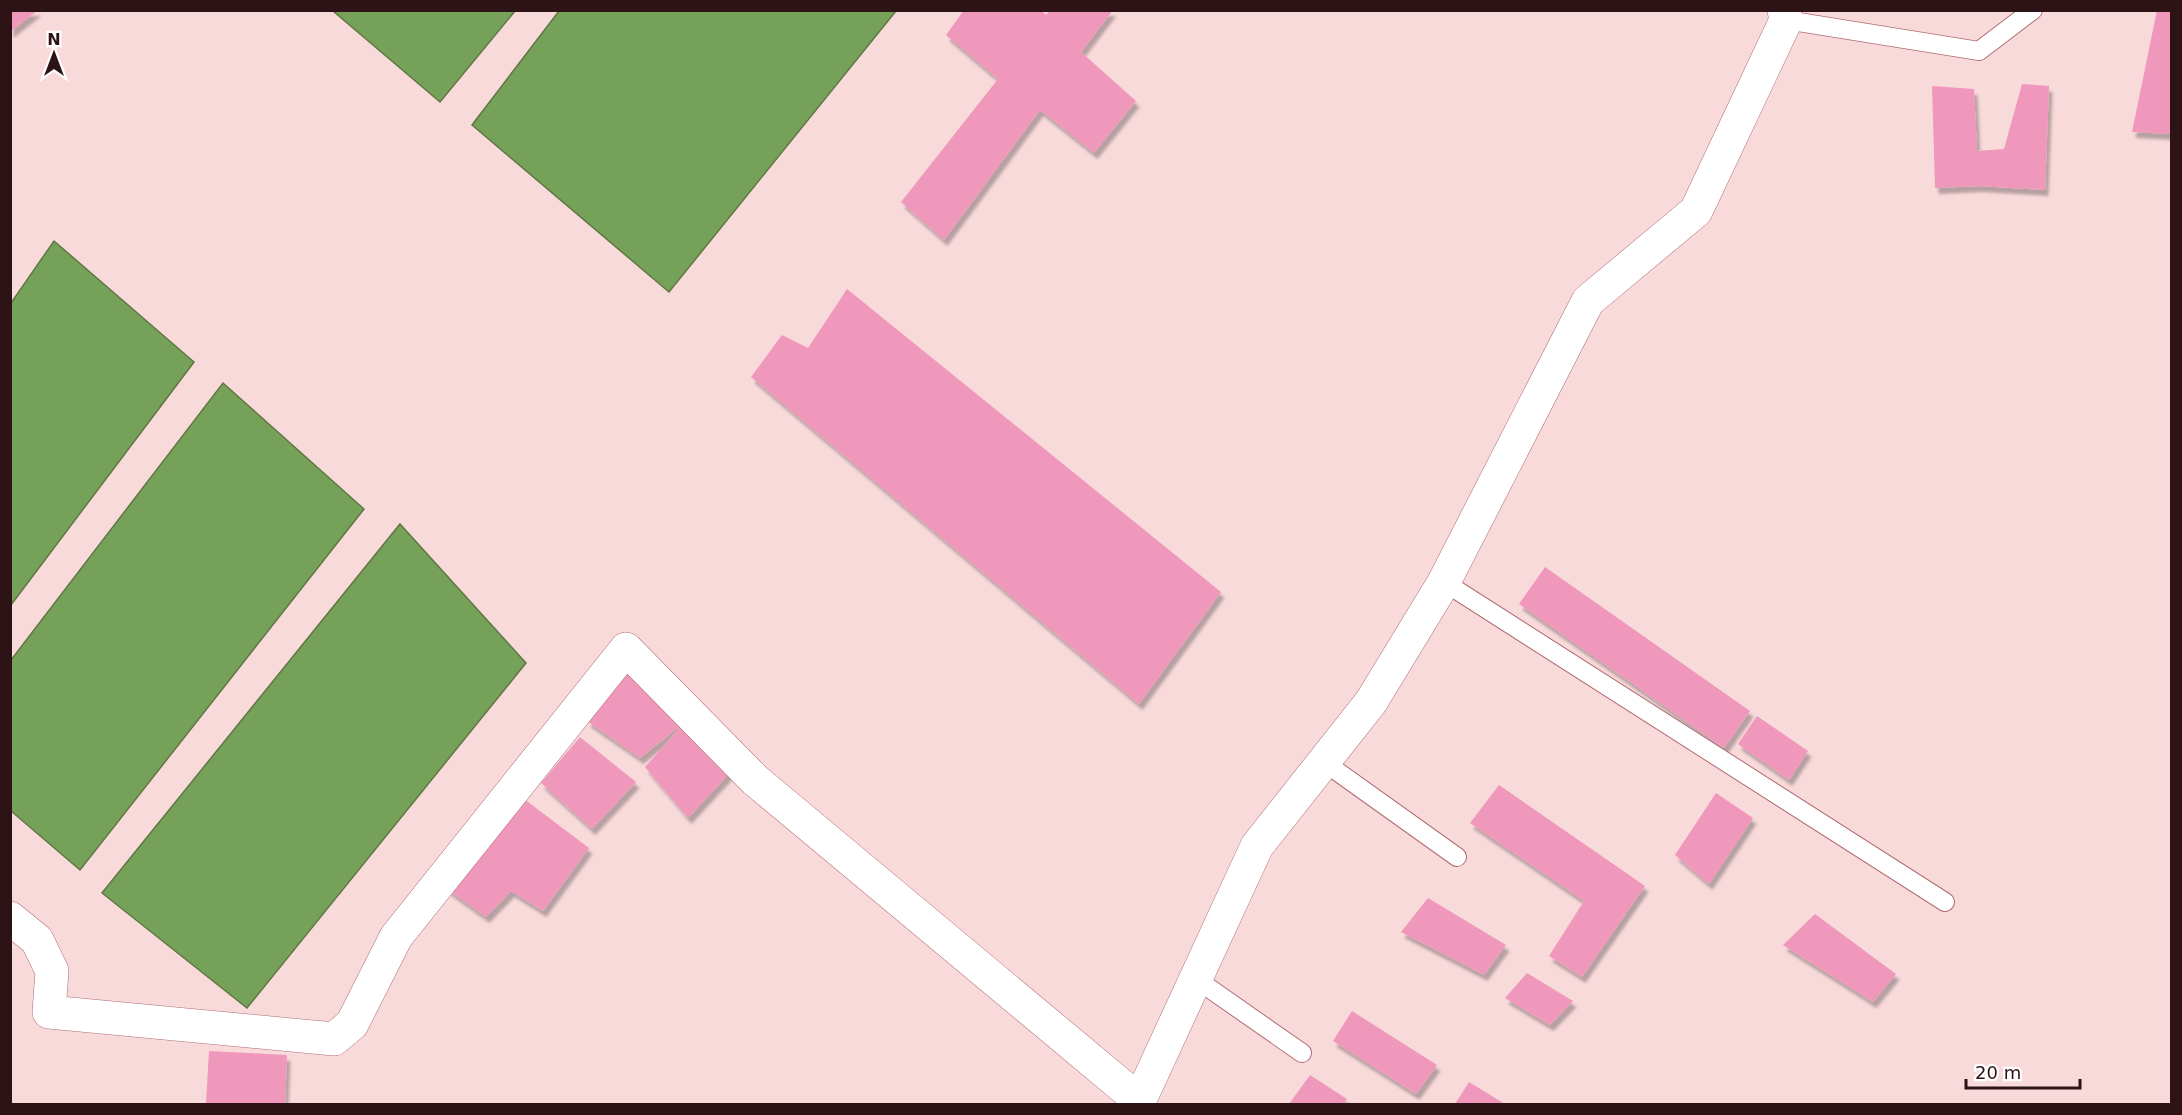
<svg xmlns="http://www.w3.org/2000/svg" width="2182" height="1115" font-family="'DejaVu Sans',sans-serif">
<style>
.water{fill:#75a258;stroke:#607744;stroke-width:1.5}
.building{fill:#ef98bb;filter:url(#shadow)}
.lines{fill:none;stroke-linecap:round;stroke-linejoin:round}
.lane-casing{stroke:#b16c72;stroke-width:20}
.street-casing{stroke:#b16c72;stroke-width:34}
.lane{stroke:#fff;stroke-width:18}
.street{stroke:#fff;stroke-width:33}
</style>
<defs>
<filter id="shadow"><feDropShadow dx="3.5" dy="6" stdDeviation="1.5" flood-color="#0004"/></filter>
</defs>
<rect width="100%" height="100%" fill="#f9dadb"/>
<path class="water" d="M333 11H515L440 102Z
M559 11V10L896 11 669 292 472 125Z
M54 241 194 362 11 605V303Z
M223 383 364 509 80 870 11 811V660Z
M400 524 526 663 247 1008 102 893Z"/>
<path class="building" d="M10 10H38L10 32Z
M964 10H1041L1046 15 1050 10H1113L1081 52 1136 101 1094 153 1040 110 944 240 901 202 998 79 946 35Z
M2157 10H2172V134L2132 132Z
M2022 84 2049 86 2045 190 1979 186 1935 188 1932 86 1974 89 1977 151 2004 149Z
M847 289 1221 592 1139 704 751 377 782 335 808 348Z
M1545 567 1750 711 1724 748 1519 604Z
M629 664 685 722 640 758 587 721Z
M1757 716 1808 751 1789 780 1738 744Z
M685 722 737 765 688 818 645 767Z
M580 737 636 782 592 829 541 783Z
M1499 785 1645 886 1582 977 1549 956 1584 901 1470 823Z
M1716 793 1753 818 1709 884 1675 855Z
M524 799 589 848 543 911 511 891 486 917 447 889Z
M1428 898 1506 945 1484 975 1401 932Z
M1815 914 1896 974 1873 1002 1783 945Z
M1527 973 1573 1001 1550 1025 1505 998Z
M1352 1011 1437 1065 1416 1094 1333 1041Z
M209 1051 287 1055 285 1104H206Z
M1310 1075 1347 1099 1343 1104H1289Z
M1469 1082 1505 1104H1455Z"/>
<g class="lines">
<g class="lane-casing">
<path id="lane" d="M1786 20 1979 51 2033 10
M1444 582 1945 902
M1324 762 1457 857
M1196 979 1302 1053"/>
</g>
<g class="street-casing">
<path id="street" d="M10 918 37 940 52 971 49 1012 334 1039 352 1024 396 937 626 649 755 780 1140 1101
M1138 1104 1257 846 1371 702 1444 582 1588 301 1696 211 1786 20 1784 10"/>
</g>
<use href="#lane" class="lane"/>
<use href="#street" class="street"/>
</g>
<rect width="2182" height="1115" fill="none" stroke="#2e1316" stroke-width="24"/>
<g transform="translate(54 54)" stroke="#ffffff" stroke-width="4.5" paint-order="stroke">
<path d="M0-4.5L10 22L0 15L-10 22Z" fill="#2e1316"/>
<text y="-9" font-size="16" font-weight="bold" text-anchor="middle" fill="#2e1316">N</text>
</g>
<path d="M1966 1079v9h114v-9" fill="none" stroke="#2e1316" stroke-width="3"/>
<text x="1975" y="1079" font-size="18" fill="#2e1316" stroke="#ffffff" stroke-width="4.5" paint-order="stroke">20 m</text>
</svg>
